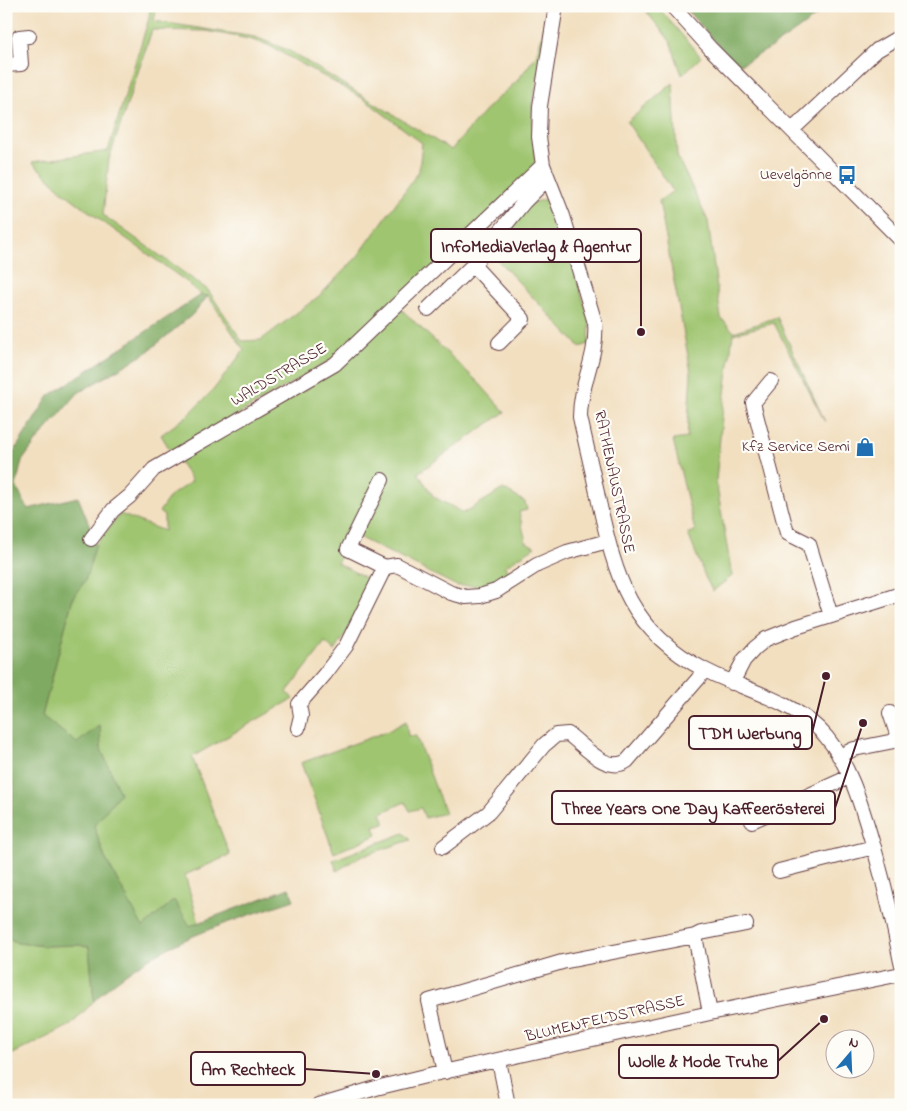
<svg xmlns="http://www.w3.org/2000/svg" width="907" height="1111" font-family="'Indie Flower',sans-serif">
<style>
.green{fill:#9fc570;stroke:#74724e;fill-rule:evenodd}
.forest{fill:#7faa62;stroke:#646446}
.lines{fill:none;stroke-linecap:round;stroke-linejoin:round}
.minor-casing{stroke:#633c41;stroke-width:16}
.minor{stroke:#fff;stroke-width:14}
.labels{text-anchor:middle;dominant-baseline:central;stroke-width:4.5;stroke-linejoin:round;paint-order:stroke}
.poi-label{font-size:16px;fill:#4a1f2b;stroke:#fdfcf7;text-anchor:end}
.street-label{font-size:16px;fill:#4a1f2b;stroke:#fdfcf7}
.leader{fill:none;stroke:#4a1f2b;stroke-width:2}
.callout-dot{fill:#4a1f2b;stroke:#fdfcf7;stroke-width:2}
.callout{fill:#fdfcf7;stroke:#4a1f2b;stroke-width:2}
.callout-label{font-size:18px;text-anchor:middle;font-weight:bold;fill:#4a1f2b}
</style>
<rect width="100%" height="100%" fill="#fdfcf7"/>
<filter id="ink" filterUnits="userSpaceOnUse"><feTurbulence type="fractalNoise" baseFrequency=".02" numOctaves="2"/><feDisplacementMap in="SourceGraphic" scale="10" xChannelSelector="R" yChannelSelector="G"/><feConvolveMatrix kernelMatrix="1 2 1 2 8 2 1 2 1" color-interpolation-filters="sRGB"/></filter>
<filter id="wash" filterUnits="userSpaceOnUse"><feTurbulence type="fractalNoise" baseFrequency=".0096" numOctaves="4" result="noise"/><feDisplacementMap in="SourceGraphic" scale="20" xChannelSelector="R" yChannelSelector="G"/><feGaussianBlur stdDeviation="1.12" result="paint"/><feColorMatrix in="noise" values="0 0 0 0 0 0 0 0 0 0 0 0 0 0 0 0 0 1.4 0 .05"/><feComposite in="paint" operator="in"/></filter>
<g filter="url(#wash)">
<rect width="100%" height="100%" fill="#f2dfc0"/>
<path class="green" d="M150 6H157L154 21 255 37 288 50 451 150 490 105 517 81 536 56 543 33 547 6H552L551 16 532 105 536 168 350 349 172 453 161 435 187 416 214 389 244 350 208 296 201 295 187 282 99 219 63 192 32 162 108 151 149 18ZM152 30 206 31 249 39 268 45 364 99 422 143 419 171 358 256 319 296 261 340 242 341 208 290 103 215 109 159Z
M642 6H657L701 57 682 75 670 41Z
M673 83 677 156 708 221 721 318 734 332 777 317 825 422 774 323 733 334 722 416 716 481 732 576 713 591 706 579 688 534 695 531 673 440 687 438 691 372 659 201 673 191 627 122Z
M549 198 558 217 590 322 589 344 580 347 489 251 529 204Z
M402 310 479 383 505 412 418 473 434 497 464 513 503 489 525 502 527 510 519 512 526 542 535 547 505 566 509 574 485 585 457 586 352 534 337 563 372 581 347 632 335 651 325 643 287 692 293 699 192 757 230 855 185 875 199 923 189 926 143 928 105 858 94 826 119 793 101 749 100 725 77 744 42 716 73 597 85 581 96 544 120 514 164 531V516L159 512 170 496 192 481 179 461 351 356Z
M406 721 408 736H416L445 813 425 818 421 808 410 811 405 802 381 813 385 823 374 826 377 835 334 853 301 763 388 731Z
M404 833 411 840 359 857 337 871 333 860Z
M6 936 17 943 46 946 79 945 89 947 94 1001 71 1025 11 1055 7 1039 6 1029Z"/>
<path class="forest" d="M683 6H828C800 30 770 50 737 66Z
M201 295 208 296 192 315 146 353 78 393 36 442 22 461 16 486 28 509 78 497 91 529 87 539 96 544 85 581 73 597 42 716 77 743 100 725 101 749 120 793 94 826 105 858 143 927 174 900 190 926 289 888 294 900C235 920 173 938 123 976 113 983 103 992 94 1001L89 947 79 945 46 946 17 943 6 936V817L10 819 14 784 6 771V464L49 396Z"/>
</g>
<g filter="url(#ink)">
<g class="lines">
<g class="minor-casing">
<path id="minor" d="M556 6 540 106 539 137 543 165 563 216 595 323C598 357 580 382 580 417 586 445 593 473 599 502 616 579 630 631 705 670 742 689 788 699 819 729 850 759 864 814 876 855 886 891 894 926 901 962
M672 6 710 48 901 240
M6 65 21 64 19 37 29 36
M792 130 877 50 901 36
M473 265 523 319 499 343
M428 309 473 265 524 202 547 179
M771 381 753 403 787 533 809 544 831 616
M382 480 348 549 385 567
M91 539 113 510 130 496 154 469 335 364 543 165
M385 567 397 565 451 593 466 597 480 596 496 591 537 565 567 552 608 541
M732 683 744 660 755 648 766 639 796 627 901 594
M890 713 899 740
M298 728 301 716 299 704 325 674 346 646 385 567
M839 756 854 749 899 740 901 742
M752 821 849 777
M443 847 489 812 544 745 556 735 568 734C585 746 606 774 627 761L698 679 704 670
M779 871 874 847
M695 936 710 1013
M499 1061 508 1105
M445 1072 429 1001 562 962 695 936 701 933 746 924
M319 1105 376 1088 434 1074 710 1013 901 974"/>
</g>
<use href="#minor" class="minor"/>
</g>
</g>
<defs>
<g id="bus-bare" transform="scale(1.5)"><path d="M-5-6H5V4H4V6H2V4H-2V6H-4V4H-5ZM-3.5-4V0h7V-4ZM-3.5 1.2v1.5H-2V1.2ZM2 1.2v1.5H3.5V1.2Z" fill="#1f6fb2" stroke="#fdfcf7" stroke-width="2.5" paint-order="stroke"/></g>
<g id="shop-bare" transform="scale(1.5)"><path d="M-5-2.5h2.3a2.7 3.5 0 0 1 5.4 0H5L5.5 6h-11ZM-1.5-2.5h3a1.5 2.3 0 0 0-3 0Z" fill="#1f6fb2" stroke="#fdfcf7" stroke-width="2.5" paint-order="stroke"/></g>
</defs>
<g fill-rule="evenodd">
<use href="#bus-bare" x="847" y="175"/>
<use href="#shop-bare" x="865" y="447"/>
</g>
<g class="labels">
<g class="poi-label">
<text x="832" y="175">Uevelgönne</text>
<text x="850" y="447">Kfz Service Semi</text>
</g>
<g class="street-label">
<text transform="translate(279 375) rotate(-31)">WALDSTRASSE</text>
<text transform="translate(614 482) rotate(78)">RATHENAUSTRASSE</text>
<text transform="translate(605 1019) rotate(-13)">BLUMENFELDSTRASSE</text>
</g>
</g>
<path class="leader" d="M641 332L641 246M826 676L812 733M863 723L835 808M824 1019L778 1061M376 1074L305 1069"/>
<g class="callout-dot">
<circle cx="641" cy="332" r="5"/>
<circle cx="826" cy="676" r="5"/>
<circle cx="863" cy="723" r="5"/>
<circle cx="824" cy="1019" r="5"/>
<circle cx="376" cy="1074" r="5"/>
</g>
<g class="callout">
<rect x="431" y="229" width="210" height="33" rx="5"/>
<rect x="689" y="716" width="123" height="33" rx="5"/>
<rect x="552" y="791" width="283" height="33" rx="5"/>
<rect x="619" y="1045" width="159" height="33" rx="5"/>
<rect x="191" y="1052" width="114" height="33" rx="5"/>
</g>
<g class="callout-label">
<text x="536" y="252">InfoMediaVerlag &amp; Agentur</text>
<text x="750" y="739">TDM Werbung</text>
<text x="693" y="814">Three Years One Day Kaffeerösterei</text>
<text x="698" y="1067">Wolle &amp; Mode Truhe</text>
<text x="248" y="1075">Am Rechteck</text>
</g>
<rect width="907" height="1111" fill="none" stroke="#fdfcf7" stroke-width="25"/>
<g transform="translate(850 1054) rotate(19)"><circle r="24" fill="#fdfcf7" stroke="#b5a4a5"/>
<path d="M0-4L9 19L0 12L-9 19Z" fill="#1f6fb2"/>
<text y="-8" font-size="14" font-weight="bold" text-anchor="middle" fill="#4a1f2b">N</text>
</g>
</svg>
